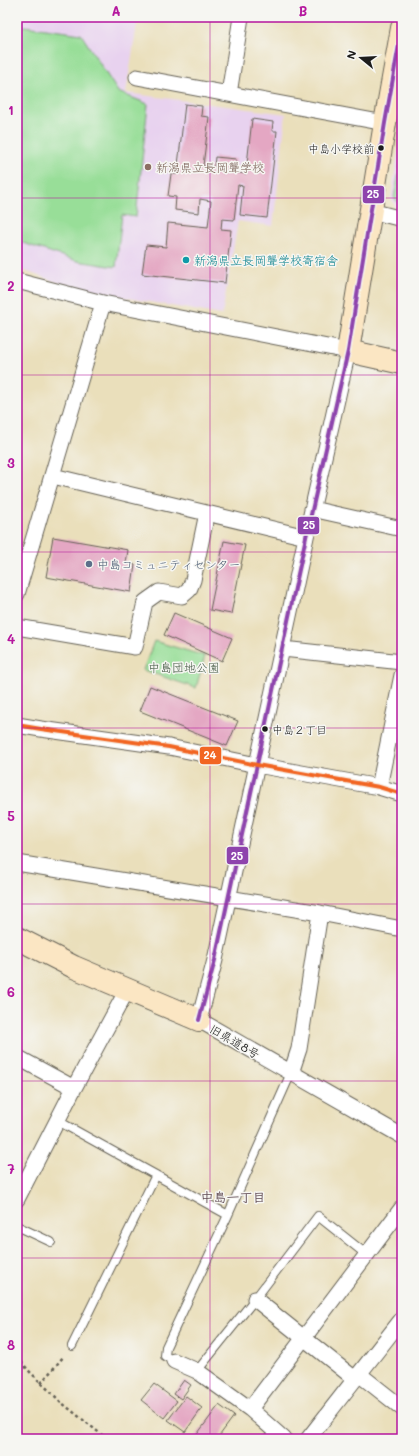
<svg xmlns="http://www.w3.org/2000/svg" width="419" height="1456" font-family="Mali,'Klee One',sans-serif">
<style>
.built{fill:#e8d2ef}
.green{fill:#98de98;stroke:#5a7d5a}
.building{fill:#e4a7c3}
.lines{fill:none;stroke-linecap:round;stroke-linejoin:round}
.lane-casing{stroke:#646054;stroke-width:10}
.street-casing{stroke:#646054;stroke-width:17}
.secondary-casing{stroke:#646054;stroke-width:24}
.path{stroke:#646054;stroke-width:2.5;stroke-dasharray:3 3;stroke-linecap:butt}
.lane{stroke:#fff;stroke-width:8}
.street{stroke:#fff;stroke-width:15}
.secondary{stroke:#fbe6c3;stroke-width:22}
.bus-1-casing{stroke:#f6f6f2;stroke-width:7}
.bus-2-casing{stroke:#f6f6f2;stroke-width:7}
.bus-1{stroke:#8e44ad;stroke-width:4}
.bus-2{stroke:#f26522;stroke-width:4}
.grid{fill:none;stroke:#b5179e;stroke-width:1;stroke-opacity:0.55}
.bus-dot{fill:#1c1c1c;stroke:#f6f6f2;stroke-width:1.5}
.education-dot{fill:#8d6e63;stroke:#f6f6f2;stroke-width:1.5}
.culture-dot{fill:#0f9aa8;stroke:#f6f6f2;stroke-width:1.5}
.service-dot{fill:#5c6f8a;stroke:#f6f6f2;stroke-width:1.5}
.labels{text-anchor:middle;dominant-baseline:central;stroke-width:3;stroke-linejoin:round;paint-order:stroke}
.bus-label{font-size:11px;fill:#1c1c1c;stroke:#f6f6f2;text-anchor:end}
.education-label{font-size:12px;fill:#785e54;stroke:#f6f6f2;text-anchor:start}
.culture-label{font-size:12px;fill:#0d838f;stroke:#f6f6f2;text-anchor:start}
.service-label{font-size:12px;fill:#4e5e75;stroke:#f6f6f2;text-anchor:start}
.park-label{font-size:12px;fill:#415641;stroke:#f6f6f2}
.street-label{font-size:12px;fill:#1c1c1c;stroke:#f6f6f2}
.neighbourhood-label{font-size:13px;font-weight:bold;fill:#624d56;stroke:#f6f6f2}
.line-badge{stroke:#f6f6f2;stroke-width:1.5}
.badge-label{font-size:11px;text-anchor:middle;font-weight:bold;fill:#fff}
.neatline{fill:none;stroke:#b5179e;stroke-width:1.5}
.grid-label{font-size:13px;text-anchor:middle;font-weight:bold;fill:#b5179e}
</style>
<rect width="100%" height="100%" fill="#f6f6f2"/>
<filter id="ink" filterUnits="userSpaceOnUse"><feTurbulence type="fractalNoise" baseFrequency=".025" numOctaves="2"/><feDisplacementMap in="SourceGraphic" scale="8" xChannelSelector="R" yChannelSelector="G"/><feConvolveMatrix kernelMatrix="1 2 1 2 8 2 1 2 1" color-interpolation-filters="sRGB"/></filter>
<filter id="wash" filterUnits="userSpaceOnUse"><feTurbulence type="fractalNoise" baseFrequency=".012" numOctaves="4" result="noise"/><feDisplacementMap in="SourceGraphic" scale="16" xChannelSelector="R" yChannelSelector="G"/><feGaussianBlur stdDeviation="0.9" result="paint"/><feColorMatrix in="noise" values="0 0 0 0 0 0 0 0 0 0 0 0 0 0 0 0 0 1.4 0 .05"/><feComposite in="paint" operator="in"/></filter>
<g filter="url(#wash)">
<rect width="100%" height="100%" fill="#eadfbb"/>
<path class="built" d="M17 17H138L126 93 286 114 273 226 238 221 222 315 122 297 64 285 17 268Z
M402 127V213L399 212 391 198Z"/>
<path class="green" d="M17 25 81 34 118 92 148 104 136 217 122 215 116 267 77 261 17 241Z
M402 157V209L394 197Z
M154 641 205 656 196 688 143 670Z"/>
<g id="blocks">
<path class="building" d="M185 104 202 106 201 116 209 117 203 166 214 167 215 157 236 159 234 172 246 174 252 119 273 122 272 131H277L267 218 240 215 243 186 238 185 234 220 222 219 221 229 231 230 225 283 142 274 146 245 166 247 168 223 208 227 211 201 200 199 199 213 175 210 176 197 168 196 171 174H177Z
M53 537 128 550 126 563 135 565 131 592 46 577Z
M224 541 245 545 231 614 210 610Z
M174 613 232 638 222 661 164 635Z
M150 686 238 721 227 746 140 711Z
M184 1380 191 1385 181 1399 174 1394Z
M154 1384 177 1401 164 1418 141 1400Z
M186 1396 202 1408 185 1432 168 1420Z
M219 1405 234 1416 217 1439H199L195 1437Z"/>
</g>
</g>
<g filter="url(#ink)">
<use href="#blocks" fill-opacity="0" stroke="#646054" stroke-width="1"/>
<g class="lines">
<g class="lane-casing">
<path id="lane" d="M58 1121 228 1215
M17 1226 51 1242
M72 1346 156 1175
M174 1361 165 1356 166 1347 228 1215 291 1073
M197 1371 255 1299 318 1216 367 1255"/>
</g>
<g class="street-casing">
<path id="street" d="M137 77 385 123
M229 94 241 17
M371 211 402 219
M17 281 103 303 348 351 306 537 215 960 199 1020 402 1136
M53 476 306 537
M312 509 402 529
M17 594 103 303
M17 627 135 647 145 602 159 592 182 596 189 590 193 580 207 513
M283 649 402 662
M17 725 41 729 169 747 257 765 379 787 402 794
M379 787 402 675
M17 863 320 913 402 929
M17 1057 74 1088
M291 1073 299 1049 320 913
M17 1199 74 1088 127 990
M255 1299 355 1379
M174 1361 197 1371 250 1409 284 1439
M359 1374 402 1408
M250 1409 402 1208
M308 1439 402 1319"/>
</g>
<g class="secondary-casing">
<path id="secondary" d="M402 28 385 123 348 351 402 363
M17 938 74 967 199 1020"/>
</g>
<path class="path" d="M17 1357 30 1372 62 1403 107 1439
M41 1383 64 1356"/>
<use href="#lane" class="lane"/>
<use href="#street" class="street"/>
<use href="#secondary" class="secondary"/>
<g class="bus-1-casing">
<path id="bus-1" d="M199 1020 215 960 306 537 348 351 385 123 402 28"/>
</g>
<g class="bus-2-casing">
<path id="bus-2" d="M17 725 41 729 169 747 257 765 379 787 402 794"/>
</g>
<use href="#bus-1" class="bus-1"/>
<use href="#bus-2" class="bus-2"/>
</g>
</g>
<path class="grid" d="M210 17V1439M17 198H402M17 375H402M17 552H402M17 728H402M17 904H402M17 1081H402M17 1258H402"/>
<g class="bus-dot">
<circle cx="381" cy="148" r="3.5"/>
<circle cx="265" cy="729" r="3.5"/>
</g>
<circle class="education-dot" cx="148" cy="167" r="4"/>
<circle class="culture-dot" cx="186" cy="260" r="4"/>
<circle class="service-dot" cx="89" cy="564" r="4"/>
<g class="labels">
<g class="bus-label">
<text x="374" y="148">中島小学校前</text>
<text x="272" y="729" text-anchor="start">中島２丁目</text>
</g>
<g class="education-label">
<text x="156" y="167">新潟県立長岡聾学校</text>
</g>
<g class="culture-label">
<text x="194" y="260">新潟県立長岡聾学校寄宿舎</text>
</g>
<g class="service-label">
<text x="97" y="564">中島コミュニティセンター</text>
</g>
<g class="park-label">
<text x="184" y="667">中島団地公園</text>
</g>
<g class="street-label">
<text transform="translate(235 1041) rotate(30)">旧県道8号</text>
</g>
<g class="neighbourhood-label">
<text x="233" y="1196">中島一丁目</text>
</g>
</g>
<g class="line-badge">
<rect x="362" y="185" width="23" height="19" rx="4" fill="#8e44ad"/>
<rect x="297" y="516" width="23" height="19" rx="4" fill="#8e44ad"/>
<rect x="199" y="746" width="23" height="19" rx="4" fill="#f26522"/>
<rect x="226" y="846" width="23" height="19" rx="4" fill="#8e44ad"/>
</g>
<g class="badge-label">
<text x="373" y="198">25</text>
<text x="309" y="529">25</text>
<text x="210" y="759">24</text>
<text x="237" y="860">25</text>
</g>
<rect width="419" height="1456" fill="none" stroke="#f6f6f2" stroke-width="44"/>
<g transform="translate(361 58) rotate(288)" stroke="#f6f6f2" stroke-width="3" paint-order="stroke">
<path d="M0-3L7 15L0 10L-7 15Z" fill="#1c1c1c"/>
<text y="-6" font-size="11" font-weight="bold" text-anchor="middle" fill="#1c1c1c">N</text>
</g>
<rect x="22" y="22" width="375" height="1412" class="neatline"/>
<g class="grid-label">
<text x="116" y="16">A</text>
<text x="303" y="16">B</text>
<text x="11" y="115">1</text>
<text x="11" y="291">2</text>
<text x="11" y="468">3</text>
<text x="11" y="644">4</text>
<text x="11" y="821">5</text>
<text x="11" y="997">6</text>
<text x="11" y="1174">7</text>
<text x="11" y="1350">8</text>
</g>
</svg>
